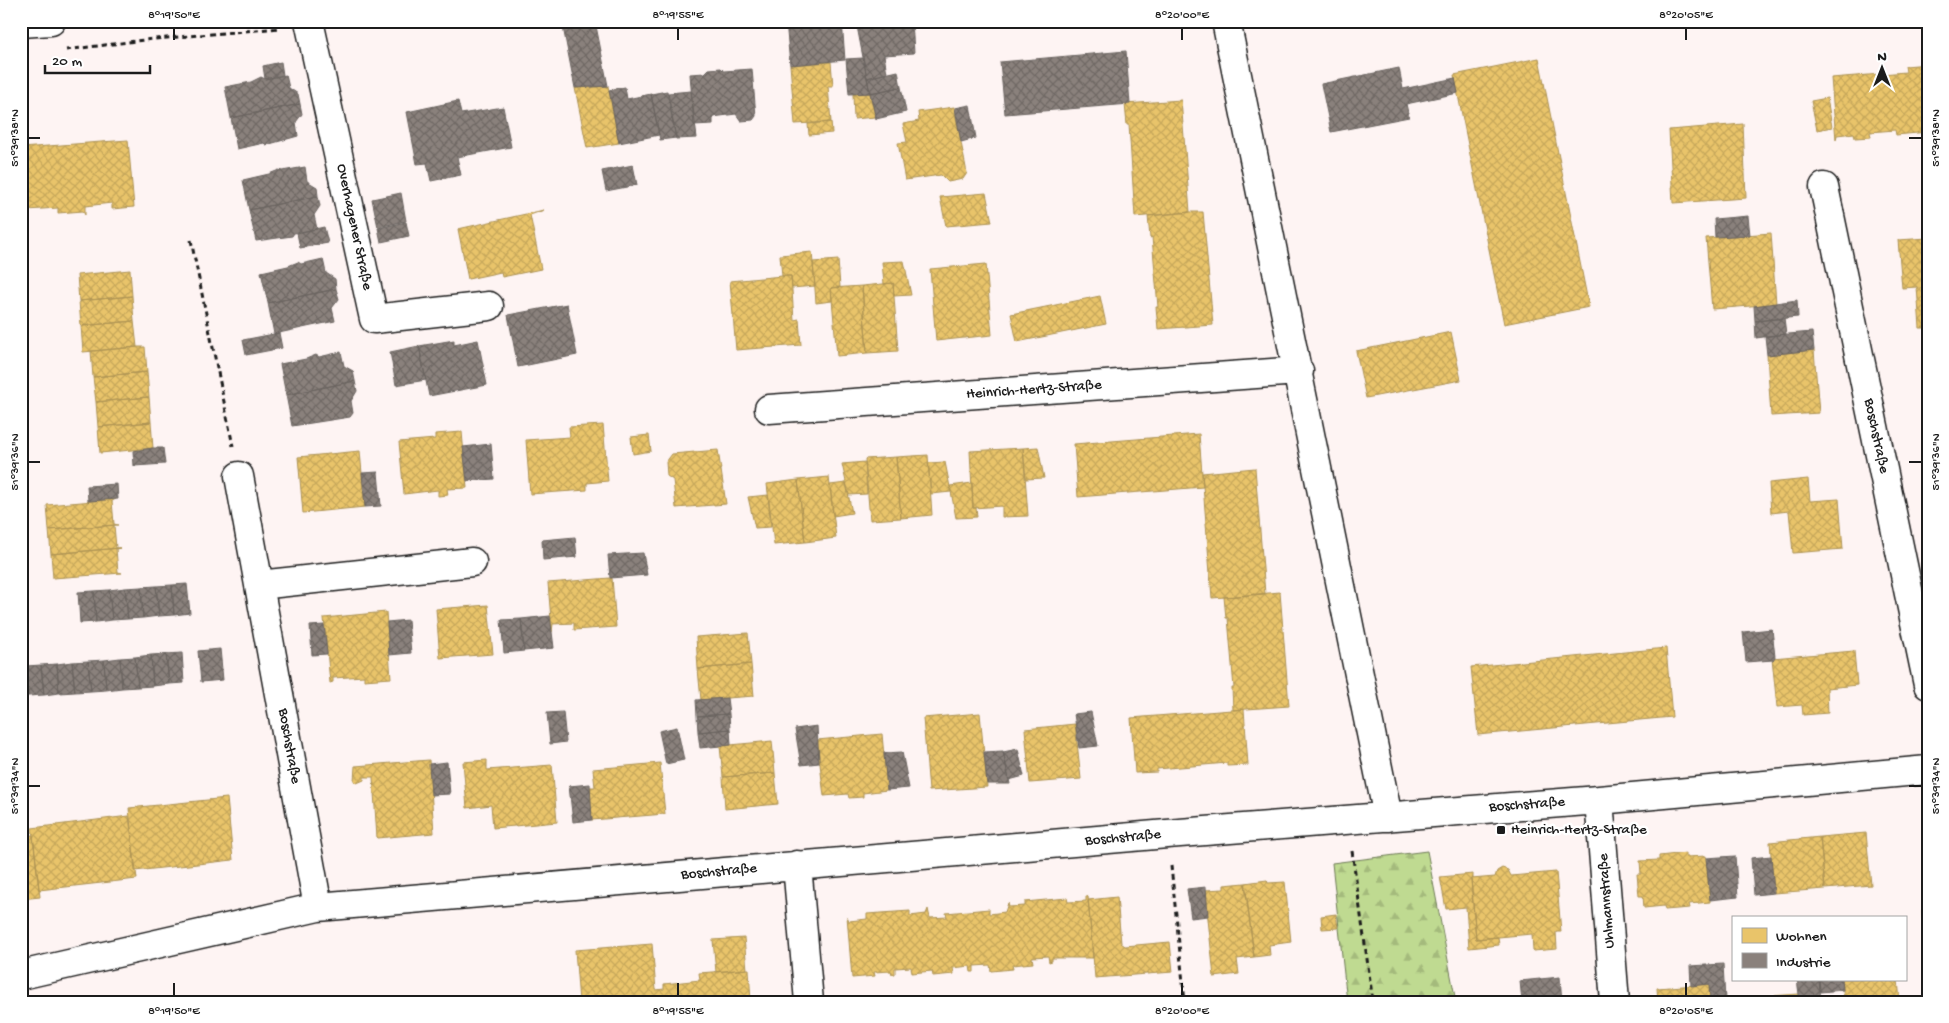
<svg xmlns="http://www.w3.org/2000/svg" width="1949" height="1023" font-family="'Gochi Hand',sans-serif">
<style>
.forest{fill:url(#forest-firs);stroke:#6e7b56}
.homes{fill:url(#homes-cross-hatch);stroke:#ac9253}
.industry{fill:url(#industry-cross-hatch);stroke:#69635f}
.lines{fill:none;stroke-linecap:round;stroke-linejoin:round}
.street-casing{stroke:#1c1c1c;stroke-width:31}
.secondary-casing{stroke:#1c1c1c;stroke-width:31}
.path{stroke:#1c1c1c;stroke-width:3;stroke-dasharray:5 4;stroke-linecap:butt}
.street{stroke:#fff;stroke-width:28}
.secondary{stroke:#fff;stroke-width:28}
.ticks{fill:none;stroke:#1c1c1c;stroke-width:2}
.poi-dot{fill:#1c1c1c;stroke:#fff;stroke-width:2}
.labels{text-anchor:middle;dominant-baseline:central;stroke-width:5;stroke-linejoin:round;paint-order:stroke}
.street-label{font-size:15px;fill:#1c1c1c;stroke:#fff}
.poi-label{font-size:15px;fill:#1c1c1c;stroke:#fff;text-anchor:start}
.neatline{fill:none;stroke:#1c1c1c;stroke-width:2}
.ticks-label{font-size:12px;text-anchor:middle;fill:#1c1c1c}
</style>
<defs>
<pattern id="forest-firs" width="22" height="20" patternUnits="userSpaceOnUse" patternTransform="scale(1.25)"><rect width="22" height="20" fill="#bfda91"/><path d="M5 1l3.5 6h-7zM16 11l3.5 6h-7z" fill="#a4ba7c"/></pattern>
<pattern id="homes-cross-hatch" width="8" height="8" patternUnits="userSpaceOnUse" patternTransform="scale(1.25)"><rect width="8" height="8" fill="#e9c46a"/><path d="M0 0l8 8M0 8l8-8" fill="none" stroke="#c7a85b"/></pattern>
<pattern id="industry-cross-hatch" width="8" height="8" patternUnits="userSpaceOnUse" patternTransform="scale(1.25)"><rect width="8" height="8" fill="#8a817c"/><path d="M0 0l8 8M0 8l8-8" fill="none" stroke="#706965"/></pattern>
</defs>
<rect width="100%" height="100%" fill="#fef4f3"/>
<filter id="ink" filterUnits="userSpaceOnUse"><feTurbulence type="fractalNoise" baseFrequency=".02" numOctaves="2"/><feDisplacementMap in="SourceGraphic" scale="10" xChannelSelector="R" yChannelSelector="G"/><feConvolveMatrix kernelMatrix="1 2 1 2 8 2 1 2 1" color-interpolation-filters="sRGB"/></filter>
<g filter="url(#ink)">
<path class="forest" d="M1427 851 1456 1002H1347L1332 863Z"/>
<path class="homes" d="M1539 58 1589 307 1504 324 1454 75Z
M831 62 833 86H828L831 122 795 124 790 65Z
M1928 64V132L1896 135 1895 130 1870 132 1871 137 1855 138 1854 133 1837 135 1836 140 1831 78 1906 72 1905 66Z
M608 86 619 143 587 148 575 88Z
M870 93 875 117 854 119 853 94Z
M1827 98 1832 127 1817 130 1811 101Z
M1181 100 1190 212 1135 217 1129 125H1127L1125 104Z
M954 107 967 173 963 179 948 182 941 175 905 180 898 143 907 142 903 124 919 121 918 112Z
M831 122 832 133 809 135 808 124Z
M1743 124 1746 198 1673 203 1669 130Z
M128 140 134 207 112 209V203L85 206V215L83 211 58 213V208L27 210 28 219H26V210L21 211V148Z
M986 193 992 222 946 226 940 197Z
M544 210 530 215 541 269 502 277 501 272 468 279 458 229Z
M1190 212H1203L1213 325 1158 329 1156 307H1158L1152 237 1150 238 1148 216Z
M1771 233 1776 304 1712 309 1706 238Z
M1928 238V328H1920L1917 287 1902 288 1898 240Z
M812 252 815 286 792 288 791 276H782L780 255Z
M838 260 840 287 831 288 832 301 816 303 813 262Z
M904 261 911 295 894 296 893 283 884 284 882 262Z
M986 264 992 335 936 341 930 269Z
M130 270 132 296 79 301 77 275Z
M782 276H791L794 320 799 319 801 345 736 350 730 281Z
M893 283 898 351 867 353 862 286Z
M862 286 867 353 837 356 831 288Z
M132 296 134 321 81 326 79 301Z
M1100 296 1106 324 1017 342 1011 314Z
M134 321 137 347 83 352 81 326Z
M1451 332 1461 380 1366 398 1356 351Z
M137 347H145L147 372 93 377 91 351Z
M1814 350 1819 413 1771 416 1767 355Z
M147 372 149 397 96 402 93 377Z
M149 397 151 422 98 427 96 402Z
M151 422 153 448 100 453 98 427Z
M603 425 608 481 587 483V490L530 494 526 440 570 437 569 427Z
M462 432 467 488 447 489 448 495 438 496V490L404 494 399 442 435 439V434Z
M1199 434 1203 487 1078 497 1074 444Z
M649 435 651 451 633 454 631 437Z
M1038 447 1044 478 1026 479 1023 448Z
M1023 448 1028 516 1002 517V506L973 508 970 451Z
M718 450 726 504 676 508 673 480 667 476 666 462 672 454Z
M360 451 365 507 303 513 298 457Z
M928 455 932 515 901 518 896 457Z
M896 457 901 518 870 520 865 459Z
M865 462 867 494 849 495 842 464Z
M945 462 951 492 931 494 928 463Z
M1255 468 1265 594 1212 598 1202 473Z
M829 477 836 538 805 542 798 480Z
M1808 479 1810 501 1839 499 1843 549 1793 553 1789 511 1771 513 1769 483Z
M798 480 805 542 774 545 767 484Z
M846 483 852 513 833 516 830 485Z
M972 483 973 508H976L977 517 956 518 950 486Z
M768 495 771 527 755 528 748 497Z
M116 499 112 501 114 524 118 525 49 530 47 505Z
M114 525 116 548H120L51 554 49 530Z
M120 548 116 549 118 572 122 573 53 578 51 554Z
M610 578H612L616 627 574 630V623L553 624 552 632 548 583Z
M1280 592 1289 706 1233 710 1232 688H1234L1228 618H1226L1224 597Z
M488 605 493 654 440 658 436 609Z
M386 612 391 678 364 680V676L333 678V682L330 683 324 618Z
M748 633 751 664 698 669 696 637Z
M1666 648 1672 717 1478 735 1471 667Z
M1854 651 1857 685 1827 688 1828 713 1803 715 1802 705 1777 707 1772 658Z
M751 664 754 696 701 700 698 669Z
M1244 709 1248 765 1227 766V763L1157 769V772L1135 773 1131 718Z
M980 713 987 787 929 791 923 718Z
M1075 724 1081 779 1030 783 1025 729Z
M882 734 887 790 863 793V797L849 798 848 794 824 796 817 740Z
M772 741 775 773 723 777 720 746Z
M429 760 434 833 377 838 373 777H364V780L357 783 354 781 355 766Z
M487 760V770L552 765 557 822 493 828 491 805 467 808 463 762Z
M660 763 665 814 592 820 588 787H595L593 769Z
M775 773 778 804 725 809 723 777Z
M227 798 233 860 135 871 129 808Z
M129 816 137 879 39 890 32 828Z
M1866 833 1871 885 1825 889 1820 837Z
M33 835 40 897 21 899V836Z
M1820 837 1825 889 1774 893 1770 842Z
M1686 853V857L1706 856 1710 902 1689 904 1690 908 1665 910 1664 906 1644 908 1643 896H1639L1637 874H1641L1640 861 1659 860V856Z
M1502 868 1508 870 1511 876 1556 872 1561 932H1556L1557 949 1533 951 1532 934 1476 939 1471 879 1495 877 1497 871Z
M1473 874V879H1471L1476 939 1498 937 1499 945 1469 948 1466 907 1446 909 1440 877Z
M1267 880 1268 883 1285 882 1291 942 1269 945 1270 955 1254 957 1245 883Z
M1245 883 1254 957 1237 959 1239 974 1214 977 1205 890 1224 889V885Z
M1086 896H1088L1093 958H1052V961L1049 962 1048 956 1032 957 1033 963 1012 965 1013 969 991 971 990 965 974 966V972H971L970 966 953 968 954 974 933 976 932 971 912 973 911 967 895 968V974H892L891 971 874 972 875 976 852 978 847 916 849 921 867 919V914L910 911V916L926 914 928 909 930 918 947 917 946 913 989 909V914L1005 912 1008 903 1009 907 1025 906V902L1067 898 1068 902 1086 901Z
M1117 897 1121 943 1125 946 1170 942 1173 972 1095 978 1088 900Z
M1922 910H1928V932H1923Z
M1336 914 1338 928 1322 929 1321 916Z
M744 938 747 969 716 972 713 940Z
M652 944 656 990 664 989V984L700 980 699 973 749 969 751 1002H579L575 950Z
M1842 979H1898L1900 1002H1844Z
M1709 984 1711 1002H1658L1657 988Z
M1799 994 1800 1002H1742V998Z"/>
<path class="industry" d="M595 21 608 86 575 88 562 22Z
M786 21H842L845 60 790 65Z
M856 21H912L914 53 884 55 887 73 867 78Z
M1126 51 1130 104 1005 114 1000 62Z
M863 58 870 93 849 94 846 59Z
M281 62 283 75 265 79 263 66Z
M721 68 724 71 752 69 756 116 753 120 741 121 736 114 713 117V124L694 125 690 74 705 73 709 69Z
M1399 68 1403 89 1455 78 1458 93 1406 104 1409 117 1331 132 1321 84Z
M898 71 901 87 870 93 867 78Z
M286 75 289 88 298 94 300 104 231 118 225 87 251 82 261 77 265 79Z
M625 87 627 99 651 94 659 135 619 143 609 90Z
M901 87 906 112 876 119 870 93Z
M667 91 676 138 660 140 651 94Z
M691 91 697 138 676 139 668 93Z
M458 101 461 114 503 107 511 147 457 157 461 175 431 181 427 163 417 164 407 112Z
M300 104 302 114 296 122 298 136 266 145 264 143 237 149 231 118Z
M970 105 976 138 961 142 955 108Z
M633 165 637 185 606 191 602 171Z
M305 167 307 181 317 187 318 196 249 210 243 180 269 174 279 170 282 171Z
M401 193 406 221 378 227 372 199Z
M318 196 320 206 314 215 317 229 294 233 292 236 256 241 249 210Z
M1748 216 1750 235 1715 237 1714 219Z
M406 222 409 236 381 242 378 228Z
M324 227 328 243 300 248 297 233Z
M323 259 326 273 335 279 336 289 268 303 261 272 288 266 298 262 301 264Z
M336 289 339 299 332 308 335 321 274 334 268 303Z
M1797 300 1798 317 1755 321 1754 306Z
M567 304 577 355 518 367 508 315Z
M1784 318 1786 334 1756 338 1755 321Z
M1812 332 1814 350 1767 355 1765 336Z
M279 333 282 348 246 355 243 340Z
M454 340V345L478 340 487 385 429 396 419 346Z
M419 346 426 380 396 385 390 352Z
M341 352 344 366 353 371 355 381 286 395 280 364 306 359 316 355 319 357Z
M355 381 357 391 351 401 353 413 350 417 292 426 286 395Z
M491 444 494 479 467 481 463 447Z
M153 448H163L165 464 134 466 133 451Z
M378 472 381 506 365 507 362 473Z
M117 484 118 499 88 501 87 486Z
M575 537 577 557 543 560 542 540Z
M643 553 647 575 610 578 608 555Z
M187 584 190 613 174 615 172 585Z
M172 585 174 615 159 616 156 586Z
M156 586 159 616 143 618 141 587Z
M141 587 143 618 128 619 125 588Z
M125 588 128 619 112 620 109 590Z
M109 590 112 620 96 622 94 591Z
M94 591 96 622 80 623 78 592Z
M550 616 554 648 524 651 521 619Z
M521 619 524 651 504 653 501 620Z
M408 620 411 653 389 655 387 622Z
M324 625 327 654 312 655 310 626Z
M1772 629 1775 657 1773 660 1746 662 1743 632Z
M220 649 223 680 201 682 198 651Z
M182 653 184 683 169 684 166 654Z
M166 654 169 684 153 686 151 655Z
M151 655 153 686 138 687 135 657Z
M135 657 138 687 122 688 120 658Z
M120 658 122 688 106 690 104 660Z
M104 660 106 690 91 691 88 661Z
M88 661 91 691 75 692 72 662Z
M72 662 75 692 59 693 57 664Z
M57 664 59 693 44 695 41 665Z
M41 665 44 695 28 696 26 666Z
M21 666H26L28 696 21 697Z
M727 698 729 714 697 716 696 700Z
M563 712 566 742 550 744 547 713Z
M1091 712 1098 746 1079 748 1074 714Z
M729 714 730 729 698 732 697 716Z
M817 726 819 763 801 765 795 729Z
M677 727 684 760 666 764 659 731Z
M730 729 731 745 700 748 698 732Z
M1018 749 1024 776 1009 780 1003 752Z
M1003 751 1010 784H987L984 752Z
M902 752 909 788 887 790 884 753Z
M447 762 450 794 431 795 429 764Z
M590 784 592 820 573 822 569 786Z
M1735 856 1738 897 1710 900 1706 858Z
M1771 856 1774 893 1754 895 1751 858Z
M1206 887 1208 916 1191 918 1187 889Z
M1723 964 1725 1000 1710 1001 1709 984 1691 986 1690 966Z
M1560 977 1562 1002H1522L1520 981Z
M1797 979H1819L1821 1002H1800Z
M1819 979H1842L1843 990 1820 992Z
M1303 996 1304 1002H1273L1272 1000Z"/>
<g class="lines">
<g class="street-casing">
<path id="street" d="M309 21 374 319 489 306
M1226 21 1388 817
M1824 187 1928 685
M769 409 1299 371
M239 476 318 907
M259 585 472 562
M1599 800 1615 1002
M797 865 809 1002
M21 975 318 907 1167 834 1599 800 1928 770"/>
</g>
<g class="secondary-casing">
<path id="secondary" d="M21 23 51 21"/>
</g>
<path class="path" d="M343 23 367 21
M66 50 144 40 279 28
M191 240 233 446
M1352 851 1373 1002
M1171 866 1185 1002"/>
<use href="#street" class="street"/>
<use href="#secondary" class="secondary"/>
</g>
</g>
<path class="ticks" d="M174 28V40M678 28V40M1182 28V40M1686 28V40M28 138H40M1909 138H1922M28 462H40M1909 462H1922M28 786H40M1909 786H1922M174 983V996M678 983V996M1182 983V996M1686 983V996"/>
<rect class="poi-dot" x="1496" y="825" width="10" height="10" rx="2.5"/>
<g class="labels">
<g class="street-label">
<text transform="translate(354 227) rotate(78)">Overhagener Straße</text>
<text transform="translate(1034 390) rotate(-4)">Heinrich-Hertz-Straße</text>
<text transform="translate(1876 436) rotate(78)">Boschstraße</text>
<text transform="translate(289 746) rotate(80)">Boschstraße</text>
<text transform="translate(1527 805) rotate(-4)">Boschstraße</text>
<text transform="translate(1123 838) rotate(-5)">Boschstraße</text>
<text transform="translate(719 872) rotate(-5)">Boschstraße</text>
<text transform="translate(1607 901) rotate(-94)">Uhlmannstraße</text>
</g>
<g class="poi-label">
<text x="1511" y="830">Heinrich-Hertz-Straße</text>
</g>
</g>
<rect width="1949" height="1023" fill="none" stroke="#fff" stroke-width="55"/>
<rect x="1732" y="916" width="175" height="65" fill="#ffffff" stroke="#a4a4a4"/>
<rect x="1742" y="928" width="25" height="15" fill="#e9c46a" stroke="#a4a4a4"/>
<text x="1776" y="940" font-size="15" fill="#1c1c1c">Wohnen</text>
<rect x="1742" y="953" width="25" height="15" fill="#8a817c" stroke="#a4a4a4"/>
<text x="1776" y="966" font-size="15" fill="#1c1c1c">Industrie</text>
<g transform="translate(1882 68)" stroke="#ffffff" stroke-width="4" paint-order="stroke">
<path d="M0-4L9 19L0 12L-9 19Z" fill="#1c1c1c"/>
<text y="-8" font-size="14" font-weight="bold" text-anchor="middle" fill="#1c1c1c">N</text>
</g>
<path d="M45 65v8h105v-8" fill="none" stroke="#1c1c1c" stroke-width="2.5"/>
<text x="52" y="65" font-size="15" fill="#1c1c1c" stroke="#ffffff" stroke-width="4" paint-order="stroke">20 m</text>
<rect x="28" y="28" width="1894" height="968" class="neatline"/>
<g class="ticks-label">
<text x="174" y="18">8°19'50"E</text>
<text x="678" y="18">8°19'55"E</text>
<text x="1182" y="18">8°20'00"E</text>
<text x="1686" y="18">8°20'05"E</text>
<text transform="translate(14 138) rotate(-90)" y="4">51°39'38"N</text>
<text transform="translate(1935 138) rotate(-90)" y="4">51°39'38"N</text>
<text transform="translate(14 462) rotate(-90)" y="4">51°39'36"N</text>
<text transform="translate(1935 462) rotate(-90)" y="4">51°39'36"N</text>
<text transform="translate(14 786) rotate(-90)" y="4">51°39'34"N</text>
<text transform="translate(1935 786) rotate(-90)" y="4">51°39'34"N</text>
<text x="174" y="1014">8°19'50"E</text>
<text x="678" y="1014">8°19'55"E</text>
<text x="1182" y="1014">8°20'00"E</text>
<text x="1686" y="1014">8°20'05"E</text>
</g>
</svg>
